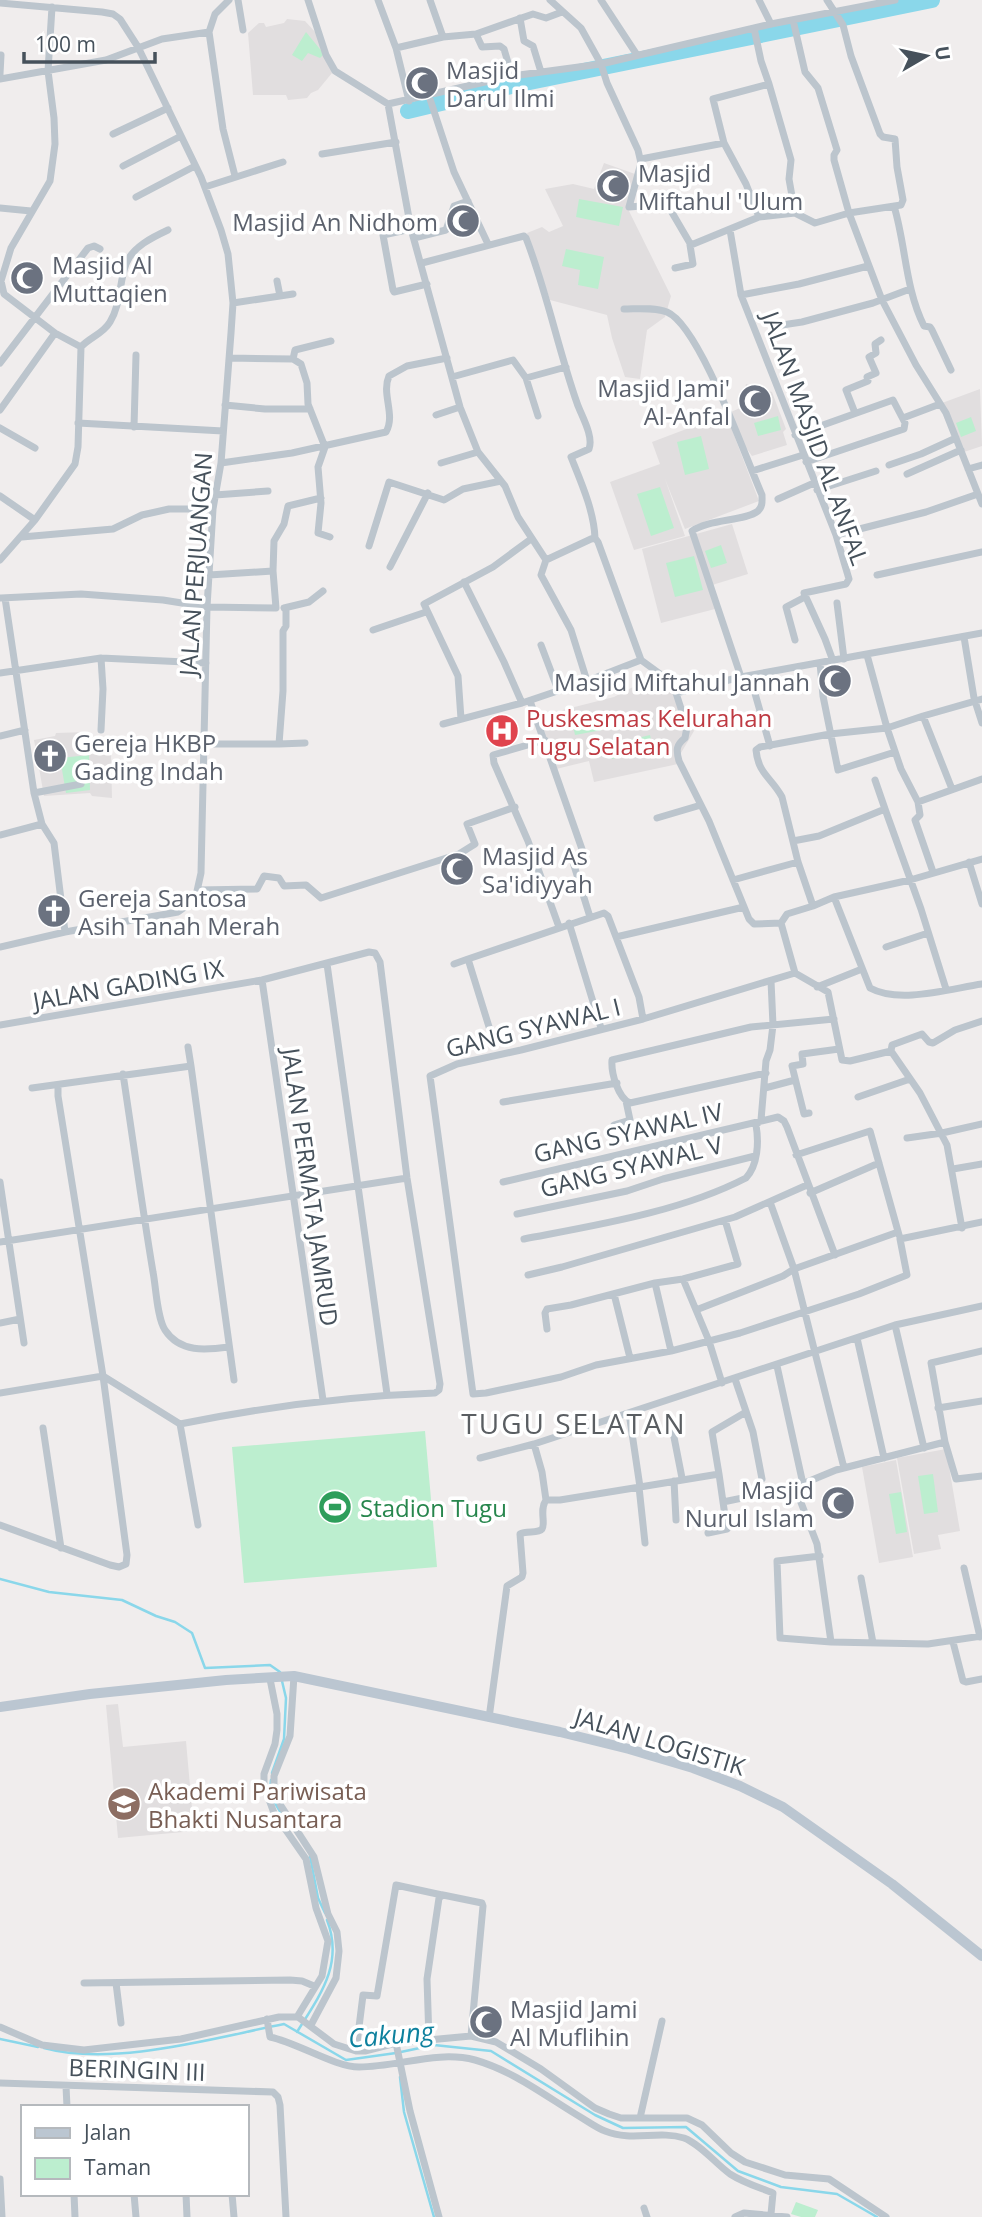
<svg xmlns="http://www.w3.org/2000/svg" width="982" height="2217" font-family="'Open Sans',sans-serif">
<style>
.education{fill:#e1dedf}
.green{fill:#bceecf}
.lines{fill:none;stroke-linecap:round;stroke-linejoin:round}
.stream{stroke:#8ad7ea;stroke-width:2.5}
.river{stroke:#8ad7ea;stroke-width:16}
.minor{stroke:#bcc5cd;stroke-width:7}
.secondary{stroke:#bbc6d1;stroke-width:10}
.labels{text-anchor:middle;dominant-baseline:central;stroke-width:7;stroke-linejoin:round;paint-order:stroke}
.worship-label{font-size:24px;fill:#5b616d;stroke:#fff;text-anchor:start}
.street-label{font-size:24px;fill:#46515b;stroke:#fff}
.health-label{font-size:24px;fill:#be3a42;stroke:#fff;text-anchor:start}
.leisure-label{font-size:24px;fill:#27864d;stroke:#fff;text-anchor:start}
.education-label{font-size:24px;fill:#785e54;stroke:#fff;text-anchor:start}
.water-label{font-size:26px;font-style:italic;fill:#0e819e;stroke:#fff}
.quarter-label{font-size:28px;letter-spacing:2px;fill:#5a5e62;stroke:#fff}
</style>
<rect width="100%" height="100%" fill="#f0eded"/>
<path class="education" d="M287 19 305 21 317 34 332 73 318 90 311 93 307 98 288 100 286 95H253L248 33 259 23H264L266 27 284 23Z
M604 163 635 174 627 207 671 296 665 317 647 330 640 379 625 377 612 338 607 315 550 300 527 233 542 227 549 232 563 226 545 189 573 184 594 189Z
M746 384 772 392 786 429 783 432 787 445 752 456 742 442 731 412 740 408Z
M980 389 982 446 964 452 942 403Z
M726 414 759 501 685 529 665 479 685 536 634 550 610 482 660 464 652 442Z
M732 524 748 574 709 586 715 609 661 623 642 549Z
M664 683 676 694 694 731 678 758V764L594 782 589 761 556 769 539 716 614 697 633 687Z
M87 732 90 754 111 755 112 798 92 796 90 793 44 796 34 740 55 736 56 733Z
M946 1449 960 1531 938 1535 941 1549 914 1554 897 1458Z
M896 1460 913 1557 879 1563 862 1467Z
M118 1704 123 1747 186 1741 194 1831 118 1838 106 1705Z"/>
<path class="green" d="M306 32 324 54 320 58 308 53 302 61 292 55Z
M579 199 623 207 619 226 576 217Z
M566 249 604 257 598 289 578 285 580 270 562 266Z
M778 416 781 430 758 436 754 423Z
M971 417 976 431 961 437 956 423Z
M701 436 709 469 685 475 677 442Z
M660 487 674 528 651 536 637 494Z
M721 545 727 563 711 568 705 551Z
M694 556 703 590 675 597 666 563Z
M600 719 602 730 575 735 573 726Z
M650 735 653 749 612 759 609 745Z
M89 755 90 790 66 793 60 758Z
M425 1431 437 1567 244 1583 232 1447Z
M933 1474 938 1512 924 1514 918 1476Z
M901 1492 907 1532 896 1534 889 1494Z
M796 2202 818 2210 815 2217H801L791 2214Z"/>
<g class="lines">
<path class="stream" d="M0 1579 49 1592 122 1600 156 1616 175 1622 192 1633 205 1668 270 1665 280 1672 281 1675
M272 1773 284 1739 286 1698 282 1681
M271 1780C268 1798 281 1813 291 1827
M310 1856 318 1898 325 1913
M297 2032C320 1995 344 1964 327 1920
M0 2039 38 2047
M44 2048C114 2067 213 2038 284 2024L346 2060 396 2053 434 2045 491 2051 595 2115 623 2128 686 2127 738 2171 781 2187 837 2194 877 2217
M400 2077 404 2112 434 2217"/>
<path class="river" d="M408 111 520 84 932 0"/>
<path class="minor" d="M238 0 243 30
M308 0 326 55 335 71 388 104 512 76 601 64 771 24 895 0
M378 0 396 48 409 101
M430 0 443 37 476 34 482 47 500 46 504 49 512 76
M550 0 581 28 601 64 607 83 638 150 641 163 629 207
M601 0 637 55
M759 0 771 24
M0 3 102 12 113 14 120 19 138 47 201 177 221 230 228 254 233 303 231 333 221 463 213 509 207 607 201 873 195 900 178 912 65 932 0 947
M52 7 48 71 54 118 55 144 50 181 11 248 1 281 4 294 55 333 81 347
M520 18 524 41 533 46 541 72
M793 20 805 72 818 88 837 150 834 155V160L849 213 882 300 916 365 946 413 982 504
M754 28 761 61 769 84
M209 32 223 129 235 176
M476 34 533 14 546 18 562 12
M396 48 443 37
M0 74 1 55
M0 79 106 60 162 39 209 32 215 14 229 0
M429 96 454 172 488 244
M388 104 411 229 460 407 478 452 505 486 518 517 546 560
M113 134 168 108
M724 143 713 99 769 84 791 160 789 179 795 213
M322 154 396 142
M641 159 724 143 746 184 759 217
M123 166 181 136
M205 187 283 162
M136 197 195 166
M894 206C906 246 905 288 924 326L930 327 932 330 951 370
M629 207 667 204 691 245 759 217 795 213 815 223 849 213 901 205 903 200 897 167 895 139 883 137 880 134 851 56 843 25 827 0
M0 208 31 211
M411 229 383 235 393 290 394 292 427 284
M730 230 741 295 836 535 849 579 846 584 804 593 825 639 833 661
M414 238 446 230 454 206 468 201
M422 263 524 236 526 238C547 292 558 349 577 403 581 415 594 436 589 449L571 457C581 482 594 511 595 538
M675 268 693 264 690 245
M277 281 280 296
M741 295 799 284 868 266
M233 303 293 294
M624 309C637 309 654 307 667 312 700 326 746 459 762 495 762 501 763 506 758 511 746 521 708 519 692 531L741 677
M782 325 802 322 873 303 910 289
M81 347C90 337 103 334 110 322 121 304 119 283 126 264 132 247 153 237 168 230
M230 358 293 359 301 364 307 383 308 404 325 447 318 467 321 503 318 533 330 537
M293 359 295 350 331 341
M0 363 88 248 94 246 100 249
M452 377 513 360 526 378 538 416
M526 378 566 367
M225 405 265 409H310
M0 410 55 333
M855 413 846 390 868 381 867 377 876 373 869 357 876 353 875 344 881 340
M436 415 460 407
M903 418 940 404
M78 423 223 431
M134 427 136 355
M0 428 35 448
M795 435 893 400 905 423 904 429 806 462
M221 463 292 453 386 432C396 415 381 394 389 376L407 366 447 358
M441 463 478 452
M889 465 921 454 956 438
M968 469 982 465
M752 471 803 455
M907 474 961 450
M817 490 876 471
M215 495 268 491
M0 496 35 520
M778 499 814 483
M836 535 926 512 978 494
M22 537 113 529 142 515 169 509H213
M369 546 389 482 444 500 463 489 501 481
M0 560 35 520 75 464 78 447 81 347
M546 560 591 539 595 538 598 542 641 660 667 679 676 693 687 727 685 738C676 745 676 750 679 761L709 821 749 919 754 924 781 923 795 973 828 992 842 1060 850 1061 891 1051 920 1093 947 1145 962 1228
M546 560 541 575 571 630 587 681
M390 567 428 493
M209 575 273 571 274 541 284 524 288 506 321 498
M877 575 982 552
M464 582 504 662 522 703
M1 598 81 594 163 600 207 607 276 608 273 571
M5 598 34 793 42 824 54 843 65 932
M837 603 844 659
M284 608 309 602 323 591
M373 630 426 612
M964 637 974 698 982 723
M795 640 786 607 805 597
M541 645 558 690
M867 655 887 728 901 769 918 802 920 815 915 820 933 872
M820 663 823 696 838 770 895 752
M0 673 101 658 206 663
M750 676 770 746
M676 693 741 677 982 633
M530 701 583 852 572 859 590 917
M923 716 982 699
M461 719 458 676 424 604 493 567 531 539
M443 724 522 703 587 681 641 660
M101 730 103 689 101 658
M0 736 25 730
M545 740 493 755 494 763 528 841 559 927
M204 744H279L283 691V631L286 626V609
M279 744 305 743
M875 780 885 809
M952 789 923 716 887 728 830 734 760 747 756 750C758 774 772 778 782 797L798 862 813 906 834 897 910 880 982 859
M34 793 81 784
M918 802 982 779
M657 818 701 805
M0 835 42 824
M793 841 819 836 885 809 921 909 946 989
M969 862 982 904
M733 880 798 862
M198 890 257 889 264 876 279 878 284 886 306 885 321 898 459 854 475 844 467 824 515 807
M834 897 870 988C899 1004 949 989 982 984
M569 923 601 1028
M781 923 787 914 813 906
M616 937 744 907
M886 947 928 933
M327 964 387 1394
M454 964 468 959
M795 973 643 1019 521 1050 457 1064 430 1076 473 1394 486 1393 561 1377 596 1365 671 1351 740 1333 859 1294 907 1275 900 1239 982 1222
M262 980 323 1400
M817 987 862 969
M0 1025 262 980 369 952 375 953 380 962 407 1178 440 1384 439 1390 435 1393C348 1396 264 1407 180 1424L103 1376 0 1393
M490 1030 468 959 604 913 608 916 639 997 643 1019
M188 1047 191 1066
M891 1051 892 1045 922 1034 929 1042 933 1043 955 1030 982 1021
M766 1073 630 1103C618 1098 611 1073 612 1060L751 1027 834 1019
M123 1074C133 1140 142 1206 153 1272 156 1287 157 1318 165 1330 180 1353 206 1350 229 1347
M32 1088 191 1066 234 1380
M765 1088 795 1080
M858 1097 910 1079
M503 1102 617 1083
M809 1113 804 1114 792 1066 803 1064 802 1054 839 1049
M614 1125 630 1120 626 1101
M907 1138 942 1133 982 1124
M796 1155 870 1131 899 1235
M953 1169 982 1164
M0 1182 24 1343
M503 1182 778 1117 784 1121 787 1127 835 1255
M810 1193 879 1163
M770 1202 794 1269 844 1468
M517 1214 627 1191 663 1179 755 1156
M524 1239C597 1225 680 1212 746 1178 758 1165 759 1142 756 1125L761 1120 766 1061 770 1050 773 1025 771 981
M0 1242 407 1178
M528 1275 562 1267 735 1217 807 1185
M683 1279 709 1341 722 1383
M655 1283 671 1351
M614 1294 630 1358
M696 1310 783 1276 794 1269 898 1232
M0 1323 20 1319
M895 1325 924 1448
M547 1329 545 1313 547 1309 571 1305 655 1283 683 1279 738 1264 725 1220
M857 1338 884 1458
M777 1366 803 1484
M735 1379 753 1432 762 1479
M938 1408 982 1401
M629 1413 640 1487 719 1474 723 1502 795 1487
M180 1424 198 1525
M43 1428 61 1548
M673 1432 682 1478
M945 1442 931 1363 982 1351
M534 1444 542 1472 546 1500H560L640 1487
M480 1458 534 1444 895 1325 982 1306
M719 1474 712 1432 746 1412
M982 1476 956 1479 945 1442 836 1470 795 1487 817 1544 831 1642 928 1644 982 1636
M674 1481 676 1520
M639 1487 645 1543
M0 1525 110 1565 119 1567 126 1564 127 1555 103 1376 58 1096V1085
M708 1533 727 1529 723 1502
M820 1556 777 1561 780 1638 831 1642
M964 1568 980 1637
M861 1578 873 1643
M953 1642 963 1681 966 1682 982 1679
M294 1676 290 1736 274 1776V1787L281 1806 314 1857 328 1914 337 1932 339 1951 336 1978 311 2025
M270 1679 277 1714V1730L275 1744 264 1774V1786L274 1813 306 1859 316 1908 328 1941 322 1976 297 2017
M489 1718 507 1586 522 1577 523 1573 520 1534C526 1530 538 1534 542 1529 546 1523 539 1510 546 1500
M84 1983 290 1980 302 1981 314 1986
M116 1983 121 2023
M267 2019 270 2037C298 2043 335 2067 359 2067 398 2067 437 2050 475 2060 514 2071 548 2098 582 2118 589 2122 597 2128 605 2131 632 2142 658 2130 684 2138 700 2144 715 2163 730 2174 744 2183 758 2187 773 2193L771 2214
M0 2027 42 2045 84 2050 181 2039 279 2017H298L334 2044 356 2051H365L396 2043 471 2036 496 2042 541 2069 595 2108 609 2114 621 2118H687L702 2125 731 2153 745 2162 785 2175 829 2179 886 2217
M429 2040 427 1979 439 1898 443 1895 482 1903 483 1906 471 2036
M396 2043 410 2111 439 2217
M356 2051 363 1995 377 1996 396 1885 442 1895
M0 2083 273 2092 278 2097 280 2105 286 2217
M66 2086 67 2107
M640 2118 662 2021
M0 2179 2 2217
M74 2194 75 2217
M134 2194 136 2217
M186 2194 187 2217
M232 2194 234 2217
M644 2208 647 2217
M735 2217 744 2213 787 2217"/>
<path class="secondary" d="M0 1707 90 1694 226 1680 294 1676 560 1732 629 1749 693 1768 740 1786 783 1807 892 1884 982 1956"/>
</g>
<defs>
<g id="mosque-disc" transform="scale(1.75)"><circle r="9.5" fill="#6b7280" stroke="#fff"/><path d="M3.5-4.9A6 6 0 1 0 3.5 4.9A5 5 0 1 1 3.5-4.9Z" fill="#fff"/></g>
<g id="hospital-disc" transform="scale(1.75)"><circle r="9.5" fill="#e0444e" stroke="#fff"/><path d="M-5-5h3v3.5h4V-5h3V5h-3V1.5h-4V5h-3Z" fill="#fff"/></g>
<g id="church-disc" transform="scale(1.75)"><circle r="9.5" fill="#6b7280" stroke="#fff"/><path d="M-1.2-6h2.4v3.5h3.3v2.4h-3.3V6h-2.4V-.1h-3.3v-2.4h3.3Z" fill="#fff"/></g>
<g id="stadium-disc" transform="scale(1.75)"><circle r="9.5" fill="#2e9e5b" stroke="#fff"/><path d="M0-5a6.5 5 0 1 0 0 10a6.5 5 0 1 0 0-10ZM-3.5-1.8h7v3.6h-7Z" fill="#fff"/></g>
<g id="university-disc" transform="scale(1.75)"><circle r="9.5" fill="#8d6e63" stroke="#fff"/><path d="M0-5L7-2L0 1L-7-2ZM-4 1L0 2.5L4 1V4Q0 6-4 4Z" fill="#fff"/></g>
</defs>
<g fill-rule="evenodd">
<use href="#mosque-disc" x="422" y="83"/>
<use href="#mosque-disc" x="613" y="186"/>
<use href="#mosque-disc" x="463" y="221"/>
<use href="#mosque-disc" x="27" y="278"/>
<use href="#mosque-disc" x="755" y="401"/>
<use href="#mosque-disc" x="835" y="681"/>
<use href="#hospital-disc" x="502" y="731"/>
<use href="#church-disc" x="50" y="756"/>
<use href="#mosque-disc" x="457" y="869"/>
<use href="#church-disc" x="54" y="911"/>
<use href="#mosque-disc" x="838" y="1503"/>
<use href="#stadium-disc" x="335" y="1507"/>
<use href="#university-disc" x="124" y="1804"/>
<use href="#mosque-disc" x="486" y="2022"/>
</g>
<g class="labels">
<g class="worship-label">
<text x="446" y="69">Masjid<tspan x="446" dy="28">Darul Ilmi</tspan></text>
<text x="638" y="172">Masjid<tspan x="638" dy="28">Miftahul 'Ulum</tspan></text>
<text x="438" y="221" text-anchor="end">Masjid An Nidhom</text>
<text x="52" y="264">Masjid Al<tspan x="52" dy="28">Muttaqien</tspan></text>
<text x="730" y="387" text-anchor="end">Masjid Jami'<tspan x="730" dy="28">Al-Anfal</tspan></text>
<text x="810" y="681" text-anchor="end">Masjid Miftahul Jannah</text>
<text x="74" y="742">Gereja HKBP<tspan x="74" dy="28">Gading Indah</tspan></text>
<text x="482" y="855">Masjid As<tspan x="482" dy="28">Sa'idiyyah</tspan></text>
<text x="78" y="897">Gereja Santosa<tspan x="78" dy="28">Asih Tanah Merah</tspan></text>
<text x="814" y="1489" text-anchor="end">Masjid<tspan x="814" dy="28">Nurul Islam</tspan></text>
<text x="510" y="2008">Masjid Jami<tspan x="510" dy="28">Al Muflihin</tspan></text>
</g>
<g class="street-label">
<text transform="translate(816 438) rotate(70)">JALAN MASJID AL ANFAL</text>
<text transform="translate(195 564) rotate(-86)">JALAN PERJUANGAN</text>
<text transform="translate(128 984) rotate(-10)">JALAN GADING IX</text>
<text transform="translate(533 1027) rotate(-14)">GANG SYAWAL I</text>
<text transform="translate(628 1132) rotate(-13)">GANG SYAWAL IV</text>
<text transform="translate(631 1166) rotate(-14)">GANG SYAWAL V</text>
<text transform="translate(311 1187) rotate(82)">JALAN PERMATA JAMRUD</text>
<text transform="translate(660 1741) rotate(17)">JALAN LOGISTIK</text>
<text transform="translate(137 2069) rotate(2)">BERINGIN III</text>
</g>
<g class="health-label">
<text x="526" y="717">Puskesmas Kelurahan<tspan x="526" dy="28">Tugu Selatan</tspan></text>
</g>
<g class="leisure-label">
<text x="360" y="1507">Stadion Tugu</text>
</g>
<g class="education-label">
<text x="148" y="1790">Akademi Pariwisata<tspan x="148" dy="28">Bhakti Nusantara</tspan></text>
</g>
<g class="water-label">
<text transform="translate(391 2034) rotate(-5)">Cakung</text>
</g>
<g class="quarter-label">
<text x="574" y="1423">TUGU SELATAN</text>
</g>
</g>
<rect x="21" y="2105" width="228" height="91" fill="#ffffff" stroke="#b5b9bd" stroke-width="2"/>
<rect x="35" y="2128" width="35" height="10" fill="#bbc6d1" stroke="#b5b9bd" stroke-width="2"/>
<text x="84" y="2140" font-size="21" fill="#46515b">Jalan</text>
<rect x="35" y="2158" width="35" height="21" fill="#bceecf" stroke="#b5b9bd" stroke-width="2"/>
<text x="84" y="2175" font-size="21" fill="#46515b">Taman</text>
<g transform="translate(926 56) rotate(81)" stroke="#ffffff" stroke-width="5" paint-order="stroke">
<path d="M0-5L12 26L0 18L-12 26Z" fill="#46515b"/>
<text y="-10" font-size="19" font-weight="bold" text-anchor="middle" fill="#46515b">U</text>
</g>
<path d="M24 52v10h131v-10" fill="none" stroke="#46515b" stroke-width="3.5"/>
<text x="35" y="52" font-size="21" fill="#46515b" stroke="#ffffff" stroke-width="5" paint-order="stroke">100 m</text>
</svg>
